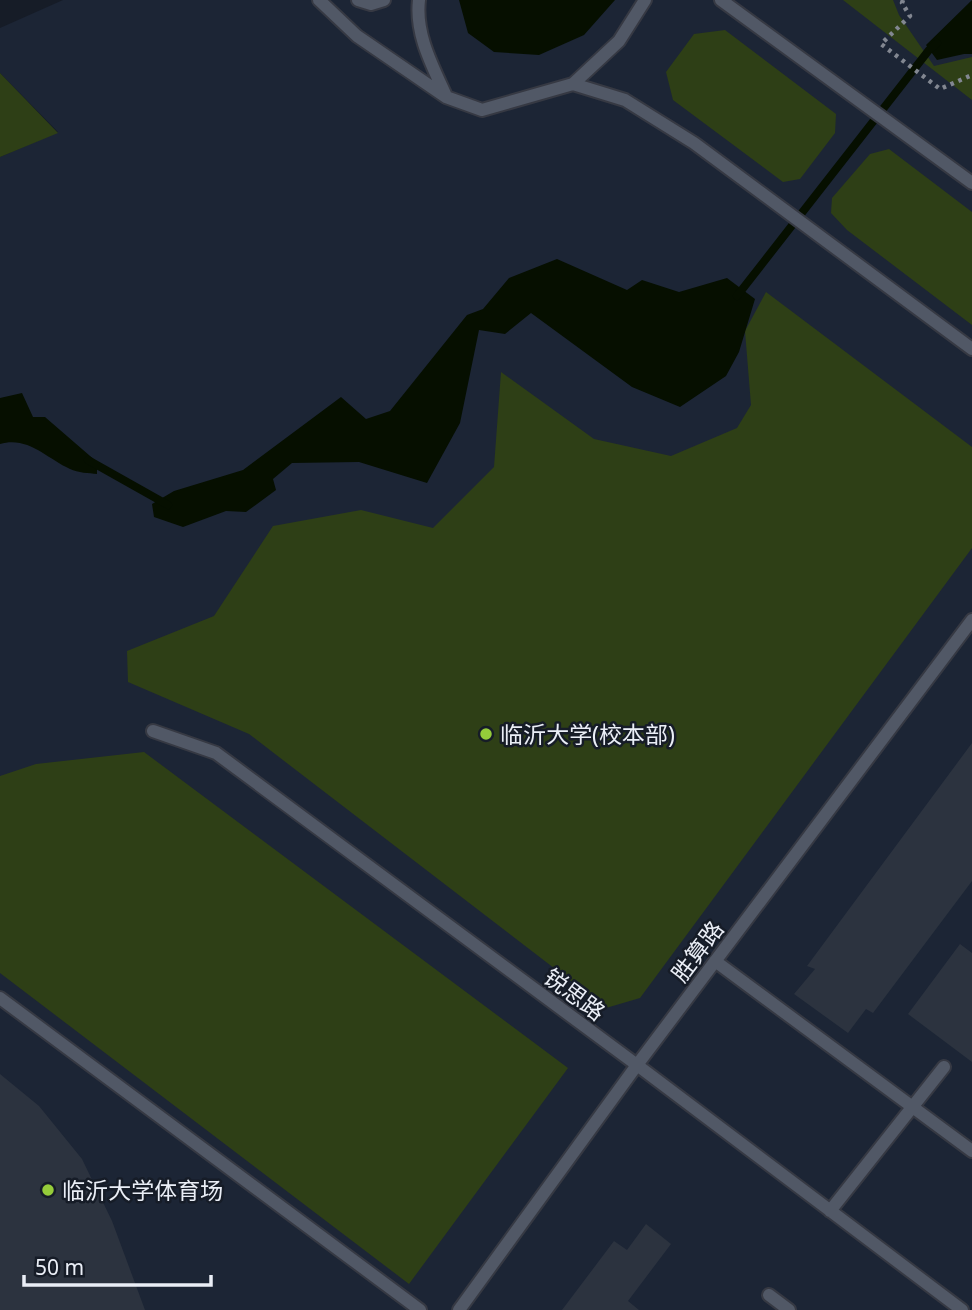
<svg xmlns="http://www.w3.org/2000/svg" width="972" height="1310" font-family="'Noto Sans','Noto Sans SC',sans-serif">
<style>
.built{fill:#1c2535}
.green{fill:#2e3f16}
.water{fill:#060f00}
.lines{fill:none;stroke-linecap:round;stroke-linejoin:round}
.stream{stroke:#060f00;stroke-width:8}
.building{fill:#2c333f}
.service-casing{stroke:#363943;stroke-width:16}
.path{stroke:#828791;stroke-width:4.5;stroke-dasharray:3.5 5;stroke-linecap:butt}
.service{stroke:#515866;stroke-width:12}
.poi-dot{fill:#95cc3a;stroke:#161c27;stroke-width:2.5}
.labels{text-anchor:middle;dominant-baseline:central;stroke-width:5;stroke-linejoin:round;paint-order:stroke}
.poi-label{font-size:23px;fill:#eaeef6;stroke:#161c27;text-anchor:start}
.street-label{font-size:23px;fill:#eaeef6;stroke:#161c27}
</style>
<rect width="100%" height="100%" fill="#161c27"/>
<path class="built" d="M63 0H972V1310H0V157L58 132 0 73V28Z"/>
<path class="green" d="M843 0H893L899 15 934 66 972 57V100Z
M725 30 836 114 835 133 800 179 783 182 673 100 666 72 694 34Z
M0 73 58 133 0 157Z
M889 149 972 212V325L847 230 831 213 832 198 870 154Z
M766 292 972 447V548L640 998 606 1008 249 734 128 682 127 651 214 616 273 526 361 510 433 528 494 467 501 372 594 439 671 456 737 428 751 405 745 331Z
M144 752 568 1068 409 1284 0 973V776L36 764Z"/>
<path class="water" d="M459 0H615L584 35 539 55 494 52 468 33Z
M972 0V54H964L937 60 926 45Z
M557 259 627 290 642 280 679 292 727 278 755 299 739 352 726 376 680 407 632 387 531 313 505 334 479 330 460 423 427 483 359 462 292 463 273 479 276 490 246 512 226 511 183 527 154 517 152 504 174 491 243 470 341 397 366 419 390 411 467 315 483 309 509 278Z
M22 393 33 417H45L97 462V474C89 473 78 473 70 469 46 458 28 436 0 444V398Z"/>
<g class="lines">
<path class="stream" d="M737 296 929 50 937 43
M88 460 168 505"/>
</g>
<path class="building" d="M972 743V881L873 1013 866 1009 848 1033 794 994 815 969 807 966Z
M960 944 972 953V1062L908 1014Z
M0 1074 39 1106 82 1159 112 1221 145 1310H0Z
M646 1224 671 1244 628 1301 639 1310H562L614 1241 627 1250Z"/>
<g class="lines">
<g class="service-casing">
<path id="service" d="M319 0 357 36 446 97 482 110 573 84 619 41 645 0
M358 0 371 4 384 0
M419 0C415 34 432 65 446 96
M721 0 972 183
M573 84 625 100 694 143 972 349
M153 731 216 753 637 1065 962 1310
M715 961 972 1151
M0 998 420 1310
M830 1211 944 1067
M769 1295 789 1310
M459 1310 637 1065 972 620"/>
</g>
<path class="path" d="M903 0 902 3 910 16 881 44 940 89 972 75"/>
<use href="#service" class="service"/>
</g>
<g class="poi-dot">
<circle cx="486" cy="734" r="7"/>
<circle cx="48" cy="1190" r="7"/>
</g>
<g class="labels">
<g class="poi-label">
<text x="500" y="734">临沂大学(校本部)</text>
<text x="62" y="1190">临沂大学体育场</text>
</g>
<g class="street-label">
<text transform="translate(697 951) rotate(-53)">胜算路</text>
<text transform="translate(575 994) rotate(37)">锐思路</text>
</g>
</g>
<path d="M24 1275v10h187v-10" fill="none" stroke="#eaeef6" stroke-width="3.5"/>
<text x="35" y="1275" font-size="21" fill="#eaeef6" stroke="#161c27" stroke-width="5" paint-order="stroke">50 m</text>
</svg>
